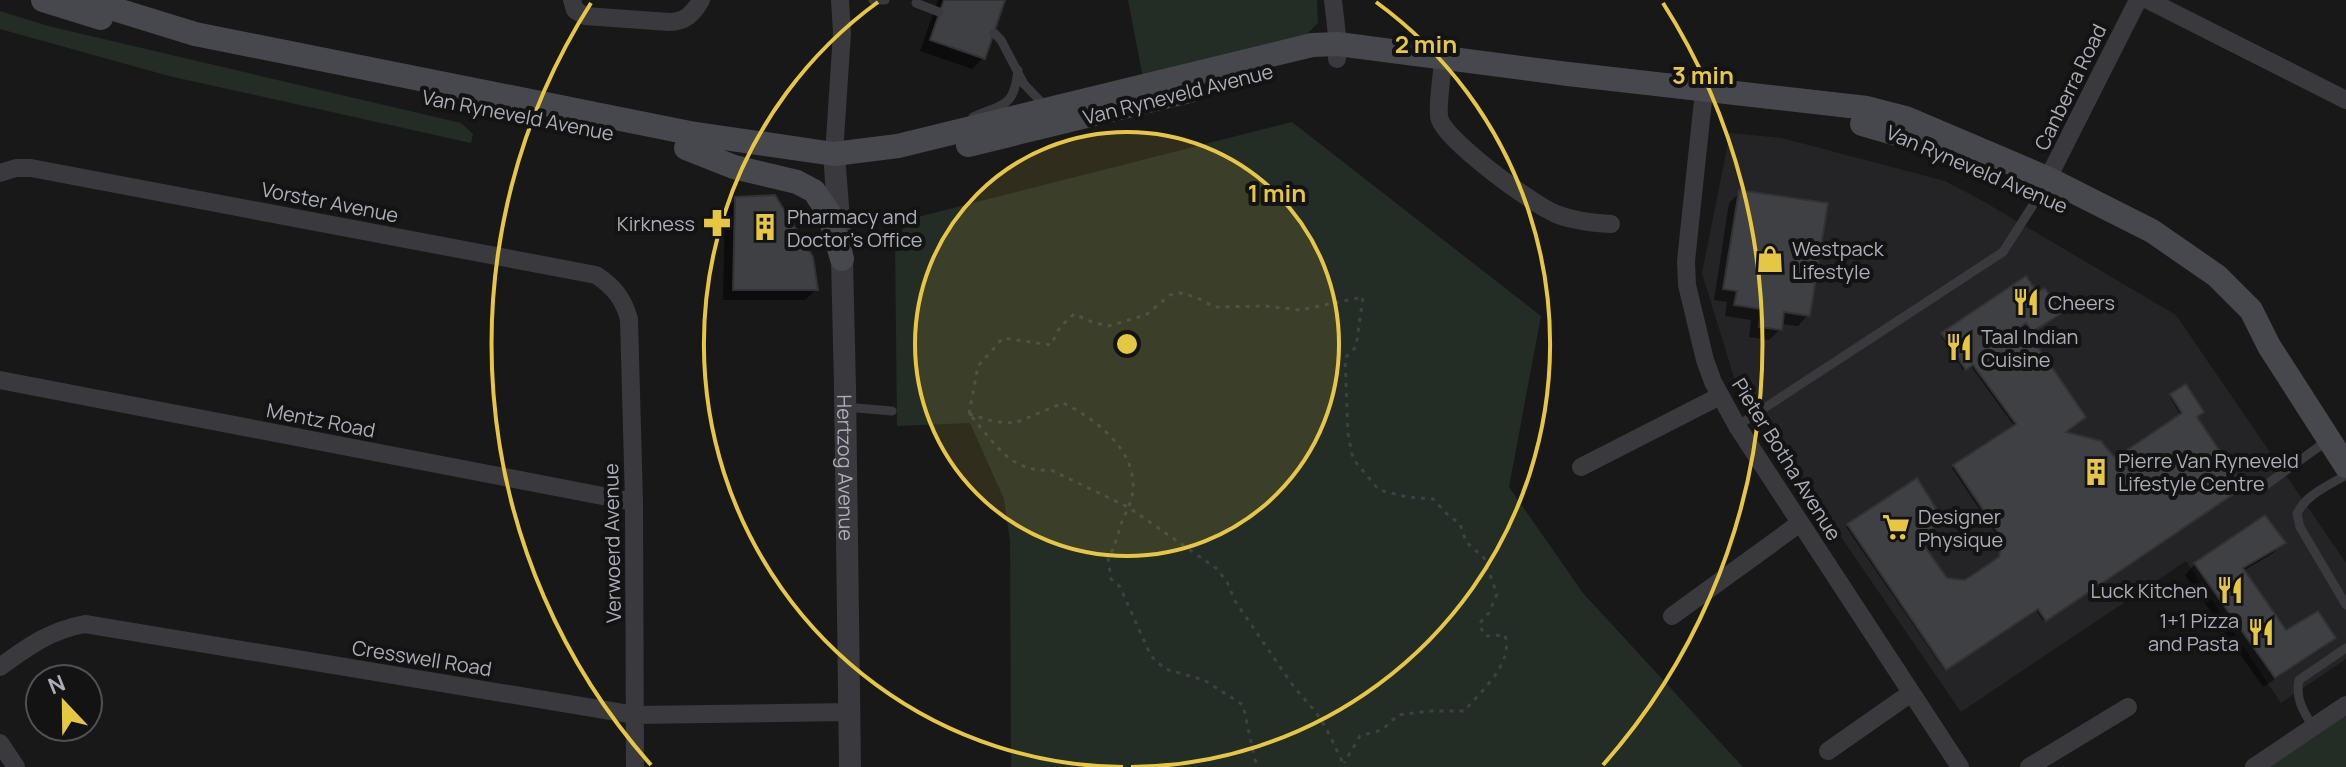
<svg xmlns="http://www.w3.org/2000/svg" width="2346" height="767" font-family="Manrope,sans-serif">
<style>
.built{fill:#242426}
.green{fill:#242c26}
.shadow{fill:#0007}
.building{fill:#3f4043;stroke:#323235;stroke-width:2}
.lines{fill:none;stroke-linecap:round;stroke-linejoin:round}
.path{stroke:#3f4045;stroke-width:3;stroke-dasharray:4 6;stroke-linecap:butt}
.service{stroke:#39393e;stroke-width:9}
.minor{stroke:#39393e;stroke-width:18}
.tertiary{stroke:#39393e;stroke-width:22}
.secondary{stroke:#47484e;stroke-width:24}
.ring{fill:none;stroke:#e6c743;stroke-width:4}
.labels{text-anchor:middle;dominant-baseline:central;stroke-width:8;stroke-linejoin:round;paint-order:stroke}
.street-label{font-size:20px;fill:#abadb8;stroke:#131314}
.poi-label{font-size:20px;fill:#abadb8;stroke:#131314;text-anchor:start}
.centre{fill:#e6c743;stroke:#131314;stroke-width:4}
.ring-label{font-size:24px;text-anchor:middle;font-weight:bold;fill:#e6c743;stroke:#131314;stroke-width:8;stroke-linejoin:round;paint-order:stroke}
</style>
<rect width="100%" height="100%" fill="#181819"/>
<path class="built" d="M1730 133 1782 138 1945 181 1981 200 2176 315 2346 563V659L2281 703 2186 561 1961 712 1736 384 1702 273Z"/>
<path class="green" d="M1128 0H1317L1318 23 1294 47 1143 78Z
M0 11 48 26 461 123 473 134 471 143 169 76 0 29Z
M1292 122 1541 316 1509 487 1583 593 1743 767H1011L1010 541 1004 499 970 423 897 426 895 240 910 219Z
M2346 715V767H2268Z"/>
<path class="shadow" d="M938 0H1003L983 58 972 69 920 51Z
M1740 192 1808 315 1798 326 1781 324 1780 329 1769 340 1749 337 1751 320 1725 316 1727 302 1714 300 1729 203Z
M736 199 816 290 805 300H723L725 210Z
M2058 315 2027 334 2062 433 2115 460 2181 416 2170 397 2172 395 2195 417 2240 489 2043 621 2036 610 1944 670 1846 527 1848 526 1917 538 1946 580 1966 582 1998 560 2000 540 1952 468 2015 427 1970 365 1963 370 1941 336Z
M2283 543 2272 554 2243 571 2285 633 2333 638 2323 648 2263 687 2185 575 2195 564Z"/>
<path class="building" d="M944 0H1005L985 59 930 40Z
M1739 190 1828 203 1810 316 1784 312 1782 330 1759 327 1761 309 1734 305 1737 291 1723 289Z
M775 195 813 257 818 290H733L735 197Z
M2026 276 2037 292 2045 288 2062 313 2032 332 2026 323 2023 325 2086 417 2066 432 2101 441 2115 458 2182 413 2170 394 2186 384 2204 412 2197 417 2244 487 2046 621 2038 609 1946 670 1847 524 1917 478 1944 521 1919 538 1947 578 1965 580 1999 557 2002 538 1953 465 2016 424 1973 365 1966 370 1941 333Z
M2265 515 2286 543 2243 568 2286 630 2318 611 2336 638 2275 678 2194 563Z"/>
<g class="lines">
<path class="path" d="M969 414 978 366 1003 338 1051 345 1060 327 1074 314 1092 322 1108 326 1146 315 1170 295 1180 293 1196 297 1214 307 1265 306 1300 310 1363 297 1356 347 1345 358 1348 434 1353 459 1379 490 1407 497 1433 499 1447 514 1460 524 1466 542 1484 558 1497 594 1489 613 1479 624 1485 636 1505 635C1514 664 1481 691 1464 711H1429L1398 715 1382 730 1360 736 1344 763
M969 414 996 422 1015 423 1063 403C1095 418 1136 450 1133 489 1133 501 1125 513 1121 524 1117 537 1115 547 1108 558L1111 579 1120 587 1151 656 1165 669 1204 680 1243 705 1255 760 1260 767
M972 417C995 443 1010 473 1051 470L1128 507 1216 568 1227 582 1235 601 1294 687 1315 711 1326 728 1345 767"/>
<path class="service" d="M873 0H885
M916 3 939 12
M994 33 1001 40 1024 84 1045 106
M973 117C1004 103 1014 108 1018 70
M845 407 892 411
M1737 426 2003 252 2040 194
M2346 475C2328 486 2305 495 2297 514L2300 527 2346 605
M2266 485 2328 440
M2313 727C2304 712 2295 699 2299 680L2346 648"/>
<path class="minor" d="M572 0 575 10 585 16 669 22C685 22 693 14 701 0
M1333 0 1338 44 1337 59
M2148 0 2346 100
M1443 58C1443 71 1436 110 1440 120 1448 142 1533 205 1556 214 1574 221 1592 223 1611 224
M1704 91 1686 261 1687 285 1705 360 1713 382 1737 426 1960 767
M834 154 842 33 840 0
M0 173 16 168H31L596 275C614 287 623 298 629 319L634 502 635 767
M2040 194 2138 0
M0 380 634 502
M1581 467 1720 396
M1672 616 1800 523
M0 667C27 647 51 630 85 624L635 715 850 712
M0 743 16 767
M1828 751 1911 693
M2029 767 2128 707
M2254 767 2346 705"/>
<path class="tertiary" id="s1" d="M834 154 842 259 845 388 850 767"/>
<path class="secondary" d="M43 0 101 18
M85 0 195 34 690 133 834 154 898 146 1312 45 1338 44 1568 74 1867 108 1906 118 2049 179 2152 231 2217 276 2251 310 2269 346 2346 466
M1862 124 1907 137 1933 148
M968 145 1189 91
M686 148 734 167 797 182 814 191 829 213 842 259"/>
</g>
<circle cx="1127" cy="344" r="212" fill="#e6c743" fill-opacity=".12"/>
<g class="ring">
<circle cx="1127" cy="344" r="212"/>
<path d="M1123 767A423 423 0 0 1 878 2M1376 2A423 423 0 0 1 1131 767"/>
<path d="M651 765A635 635 0 0 1 591 3M1663 3A635 635 0 0 1 1603 765"/>
</g>
<defs>
<g id="pharmacy-bare" transform="scale(2.16)"><path d="M-2-6h4v4h4v4h-4v4h-4v-4h-4v-4h4Z" fill="#e6c743" stroke="#131314" stroke-width="2.5" paint-order="stroke"/></g>
<g id="building-bare" transform="scale(2.16)"><path d="M-4-6H4V6H1V3H-1V6H-4ZM-2.5-4.3h1.7v1.8h-1.7ZM.8-4.3h1.7v1.8H.8ZM-2.5-1h1.7V.8h-1.7ZM.8-1h1.7V.8H.8Z" fill="#e6c743" stroke="#131314" stroke-width="2.5" paint-order="stroke"/></g>
<g id="shop-bare" transform="scale(2.16)"><path d="M-5-2.5h2.3a2.7 3.5 0 0 1 5.4 0H5L5.5 6h-11ZM-1.5-2.5h3a1.5 2.3 0 0 0-3 0Z" fill="#e6c743" stroke="#131314" stroke-width="2.5" paint-order="stroke"/></g>
<g id="restaurant-bare" transform="scale(2.16)"><path d="M-5-6h1v4h1v-4h1v4h1v-4h1v5L-1.5 .5V6h-2V.5L-5-1ZM5-6V6H3V1.5H1.5Q1.5-4 5-6Z" fill="#e6c743" stroke="#131314" stroke-width="2.5" paint-order="stroke"/></g>
<g id="supermarket-bare" transform="scale(2.16)"><path d="M-6-5.5h2.5l.6 2H6L4.5 2H-2.5L-4.4-4H-6ZM-1.5 3.2a1.3 1.3 0 1 0 .1 0ZM3 3.2a1.3 1.3 0 1 0 .1 0Z" fill="#e6c743" stroke="#131314" stroke-width="2.5" paint-order="stroke"/></g>
</defs>
<g fill-rule="evenodd">
<use href="#pharmacy-bare" x="717" y="223"/>
<use href="#building-bare" x="765" y="227"/>
<use href="#shop-bare" x="1770" y="259"/>
<use href="#restaurant-bare" x="2026" y="302"/>
<use href="#restaurant-bare" x="1959" y="347"/>
<use href="#building-bare" x="2096" y="472"/>
<use href="#supermarket-bare" x="1896" y="527"/>
<use href="#restaurant-bare" x="2230" y="590"/>
<use href="#restaurant-bare" x="2261" y="632"/>
</g>
<g class="labels">
<g class="street-label">
<text transform="translate(2070 87) rotate(-64)">Canberra Road</text>
<text transform="translate(1178 94) rotate(-14)">Van Ryneveld Avenue</text>
<text transform="translate(518 115) rotate(11)">Van Ryneveld Avenue</text>
<text transform="translate(1977 169) rotate(23)">Van Ryneveld Avenue</text>
<text transform="translate(330 202) rotate(11)">Vorster Avenue</text>
<text transform="translate(321 420) rotate(11)">Mentz Road</text>
<text transform="translate(1787 459) rotate(58)">Pieter Botha Avenue</text>
<text stroke="none"><textPath href="#s1" startOffset="314">Hertzog Avenue</textPath></text>
<text transform="translate(612 543) rotate(-91)">Verwoerd Avenue</text>
<text transform="translate(422 658) rotate(9)">Cresswell Road</text>
</g>
<g class="poi-label">
<text x="787" y="216">Pharmacy and<tspan x="787" dy="23">Doctor's Office</tspan></text>
<text x="695" y="223" text-anchor="end">Kirkness</text>
<text x="1792" y="248">Westpack<tspan x="1792" dy="23">Lifestyle</tspan></text>
<text x="2048" y="302">Cheers</text>
<text x="1981" y="336">Taal Indian<tspan x="1981" dy="23">Cuisine</tspan></text>
<text x="2118" y="460">Pierre Van Ryneveld<tspan x="2118" dy="23">Lifestyle Centre</tspan></text>
<text x="1918" y="516">Designer<tspan x="1918" dy="23">Physique</tspan></text>
<text x="2208" y="590" text-anchor="end">Luck Kitchen</text>
<text x="2239" y="620" text-anchor="end">1+1 Pizza<tspan x="2239" dy="23">and Pasta</tspan></text>
</g>
</g>
<circle cx="1127" cy="344" r="12" class="centre"/>
<g class="ring-label">
<text x="1426" y="53">2 min</text>
<text x="1703" y="84">3 min</text>
<text x="1277" y="202">1 min</text>
</g>
<g transform="translate(64 703) rotate(338)"><circle r="38" fill="#131314" stroke="#505156" stroke-width="2"/>
<path d="M0-6L14 30L0 20L-14 30Z" fill="#e6c743"/>
<text y="-12" font-size="22" font-weight="bold" text-anchor="middle" fill="#abadb8">N</text>
</g>
</svg>
